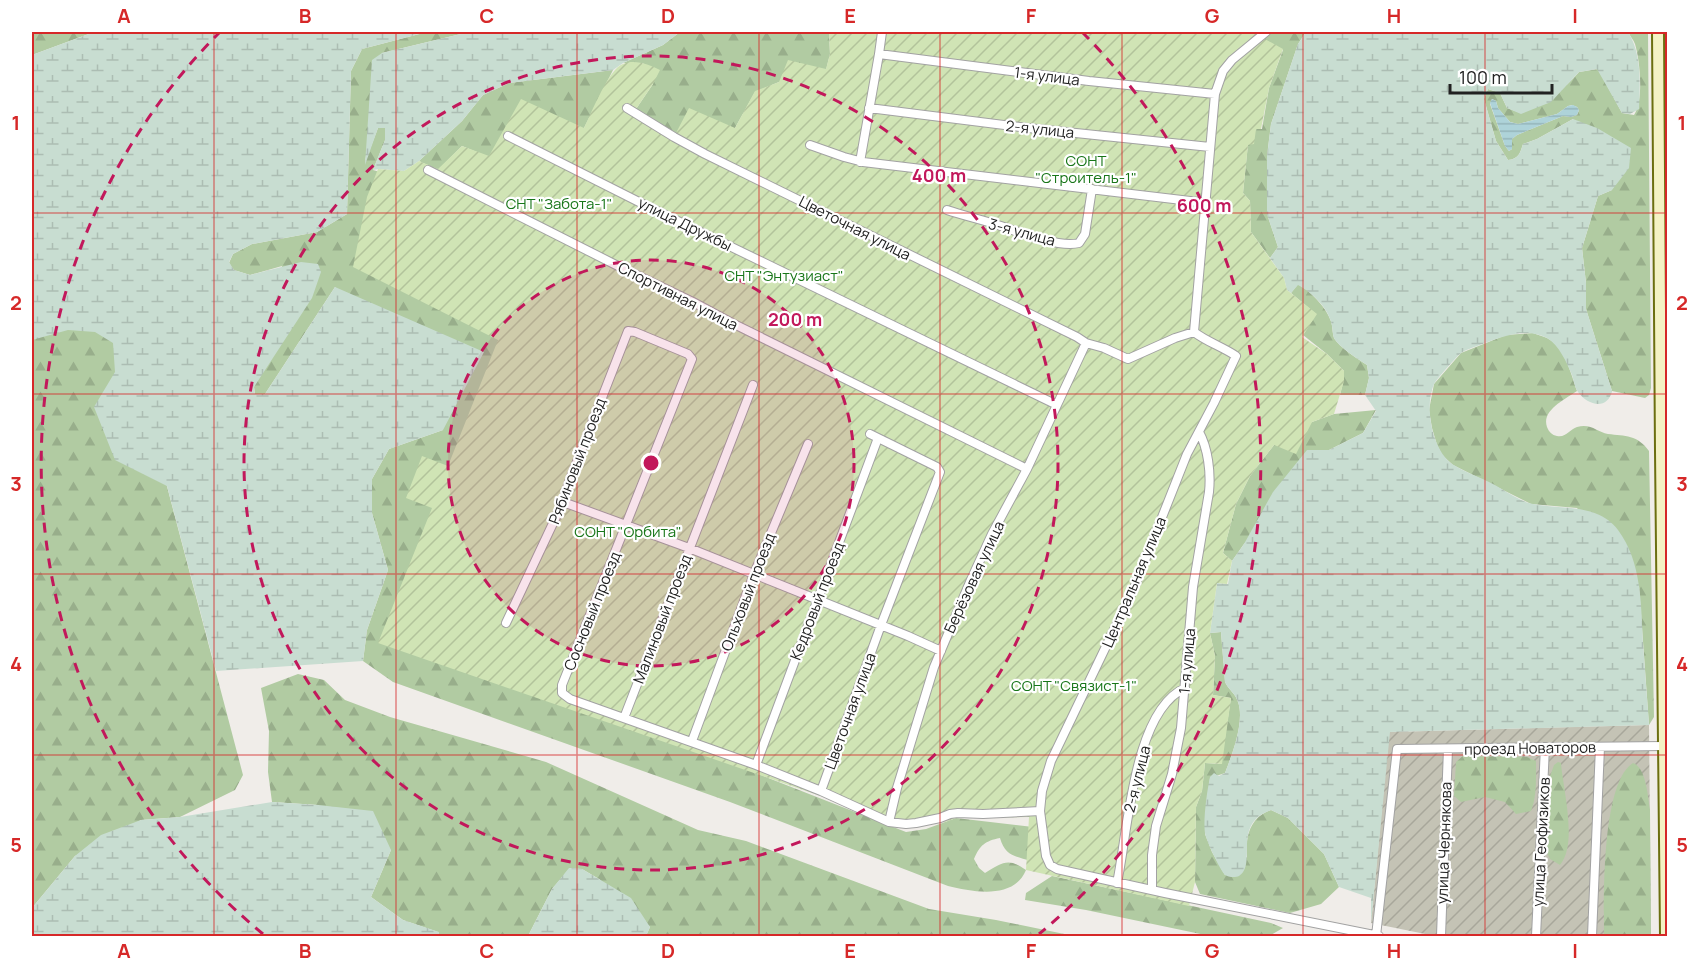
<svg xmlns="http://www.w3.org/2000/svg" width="1699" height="968" font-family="Manrope,sans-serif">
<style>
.construction{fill:url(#construction-furrows)}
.forest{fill:url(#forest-firs);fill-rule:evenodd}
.wetland{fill:url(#wetland-marsh)}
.garden{fill:url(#garden-furrows)}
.water{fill:url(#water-rules)}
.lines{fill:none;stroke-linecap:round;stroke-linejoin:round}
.minor-casing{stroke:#a2a2a2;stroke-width:10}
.secondary-casing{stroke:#6c6f11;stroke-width:14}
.minor{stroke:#fff;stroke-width:8}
.secondary{stroke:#f4f2c4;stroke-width:10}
.grid{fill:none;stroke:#d62828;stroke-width:1.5;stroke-opacity:0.55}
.ring{fill:none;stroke:#c2185b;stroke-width:3;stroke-dasharray:10 8}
.labels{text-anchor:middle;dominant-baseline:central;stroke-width:4.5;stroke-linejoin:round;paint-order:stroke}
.street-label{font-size:15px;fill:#212121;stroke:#fff}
.park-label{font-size:15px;fill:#187619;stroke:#fff}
.centre{fill:#c2185b;stroke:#fff;stroke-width:3}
.ring-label{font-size:18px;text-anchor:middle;font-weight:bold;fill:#c2185b;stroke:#fff;stroke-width:4.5;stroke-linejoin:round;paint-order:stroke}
.neatline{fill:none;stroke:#d62828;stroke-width:2}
.grid-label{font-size:20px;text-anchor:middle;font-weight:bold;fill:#d62828}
</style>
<defs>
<pattern id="construction-furrows" width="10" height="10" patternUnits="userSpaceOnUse" patternTransform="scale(1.5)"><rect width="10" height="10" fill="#c4c3b5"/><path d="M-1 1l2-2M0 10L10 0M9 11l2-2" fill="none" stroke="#a8a79b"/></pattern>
<pattern id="forest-firs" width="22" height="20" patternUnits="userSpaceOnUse" patternTransform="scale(1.5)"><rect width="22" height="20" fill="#b1cba2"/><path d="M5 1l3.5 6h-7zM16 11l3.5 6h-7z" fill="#98ae8b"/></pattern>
<pattern id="wetland-marsh" width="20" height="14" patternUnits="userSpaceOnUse" patternTransform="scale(1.5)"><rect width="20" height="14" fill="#c8ddd1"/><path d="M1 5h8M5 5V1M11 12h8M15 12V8" fill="none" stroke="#acbdb3"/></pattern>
<pattern id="garden-furrows" width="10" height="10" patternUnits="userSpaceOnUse" patternTransform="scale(1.5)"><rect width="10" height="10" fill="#d0e4b5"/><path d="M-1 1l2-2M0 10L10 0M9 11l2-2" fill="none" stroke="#b2c39b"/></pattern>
<pattern id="water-rules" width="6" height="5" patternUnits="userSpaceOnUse" patternTransform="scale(1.5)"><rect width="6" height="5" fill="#aed3d9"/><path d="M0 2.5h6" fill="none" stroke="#95b5ba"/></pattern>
</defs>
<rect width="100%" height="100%" fill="#f0ede9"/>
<path class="construction" d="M1649 725 1651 936H1435L1371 923 1389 732Z"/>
<path class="forest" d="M32 32H94L32 55Z
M427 32H469L382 53 365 162 378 128H386L385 140 373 170 482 202 687 746 906 832 926 829 956 818 1033 827 1031 861C1015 856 1005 856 1000 838 985 841 980 845 974 859L979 868 985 873C1002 863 1008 857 1026 870 1014 900 973 892 948 886L730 802 393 682 363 661 367 630 388 570 372 513V479L389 449 443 430 335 287 265 394H255L254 387 282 266 250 275 234 270 229 263 233 254 252 244 317 232 347 214 351 71 362 49Z
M680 32H829L830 54 826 70 779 82 755 92 735 128 676 133 636 109 653 84 643 63H623L663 45Z
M1270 32H1306L1298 44 1271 124 1267 156V214L1278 247 1270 258 1251 232 1250 201 1243 193 1248 144 1256 129H1262L1269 88 1283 50 1262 38Z
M1628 32H1648L1651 388 1649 395 1645 398 1612 391 1586 309V283L1582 248 1598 196 1612 190 1573 119 1537 139 1523 144C1520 153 1519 159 1508 160L1496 141 1484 99 1488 89 1500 93 1507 108 1521 113C1543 104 1564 90 1579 72L1598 69 1622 113 1634 115C1644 100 1640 61 1635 44 1633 39 1630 36 1628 32ZM1492 99 1496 101 1498 108 1510 122 1518 124 1557 114 1568 106 1572 105 1577 107 1579 110 1577 115 1571 117 1563 116 1517 135 1512 139V149L1509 151 1505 146 1490 104Z
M613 70 584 128 489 157 462 146 438 170 419 161 462 121 483 95 509 83Z
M75 137 243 775 235 790 180 817 141 820 75 856 32 908V148Z
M1298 284C1310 291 1325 306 1330 319 1333 325 1332 332 1334 338 1339 347 1358 359 1367 365L1369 378 1365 395H1340L1344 379V371L1327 354 1303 335 1316 314 1291 293Z
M1533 333C1537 335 1543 336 1547 338 1565 347 1571 374 1577 391 1566 399 1541 410 1547 427 1549 432 1552 435 1557 436 1566 438 1570 429 1577 427 1591 423 1597 432 1608 434 1625 436 1638 435 1649 451L1654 717 1649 725 1639 586 1577 508 1531 504 1453 465 1442 455 1437 445 1432 428 1429 410 1434 384 1461 353 1506 335Z
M1376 410 1363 433 1329 450 1244 544 1232 561 1223 553 1236 504 1250 476 1274 445 1312 422 1334 414Z
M1221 632 1225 682C1228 689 1236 694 1238 702 1245 721 1232 755 1225 773L1210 778 1205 834 1212 852 1225 875 1247 857C1245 837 1250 817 1271 810L1288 818 1324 854 1339 887 1321 904 1290 913 1200 894 1195 882 1196 807 1202 791 1205 763 1221 764 1231 698 1213 695 1215 656 1210 633Z
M298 674 324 680 345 700 390 717 546 762 698 830 746 841 929 909 996 920 1074 936H646L650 927 599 879 582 869 570 868 552 889 528 936H439L438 932 403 920 371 897 391 850 318 805 272 802 268 772 269 731 261 688Z
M1463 756 1527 757 1536 761C1536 778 1537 796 1531 811L1516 814 1505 802 1485 797 1461 802 1454 796 1456 762Z
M1558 762 1561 763C1563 789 1578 844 1560 865L1550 859 1546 851 1545 840 1549 810V779L1554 765Z
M1633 763C1646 767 1648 797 1650 810L1651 936H1604C1604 901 1601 783 1633 763Z
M1052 876 1271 923 1283 928 1269 936H1210L1086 910 1025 900 1026 893Z"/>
<path class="wetland" d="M94 32H427L362 49 351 71 347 214 317 232 252 244 233 254 229 262 234 270 250 275 301 262 318 264 321 272 312 298 254 387 255 394H265L335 287 484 352 443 430 389 449 372 479V513L388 570 367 630 363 661 216 671 167 486 115 460 94 407 115 372 113 343 95 332 68 330 32 340V55Z
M469 32H680L663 45 623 63 613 70 509 83 483 95 462 121 419 161 404 171 379 169 373 170 385 140V128H378L365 165 372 60 382 53Z
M1306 32H1577L1583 33 1591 32H1628C1642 54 1640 83 1639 109L1630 114 1622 113 1597 69 1579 72 1551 102 1521 114 1507 108 1500 93 1488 89 1484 99 1496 141 1508 160C1519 159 1520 153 1523 144L1537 139 1573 119 1597 128 1631 148 1629 168 1612 190 1598 196 1582 248 1586 283V309L1612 391C1608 410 1588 406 1578 392 1575 388 1574 381 1572 375 1567 363 1559 345 1547 338 1525 326 1498 338 1477 346 1472 348 1465 350 1461 353 1456 357 1436 380 1434 384 1424 406 1432 450 1452 464 1464 472 1480 477 1493 484 1504 490 1521 502 1533 504 1562 510 1598 503 1618 530 1642 562 1641 605 1643 643 1645 671 1647 698 1649 725L1390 732 1371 923V898L1339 887 1324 854 1288 818 1271 810C1231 824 1258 864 1239 876 1235 878 1228 877 1225 875 1220 870 1206 840 1205 833 1203 820 1207 791 1210 777L1214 773 1219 776 1225 773C1232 755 1245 721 1238 702 1236 694 1228 689 1225 682L1221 632 1210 633 1217 583 1228 584 1232 561 1244 544 1273 492 1307 450H1329L1363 433 1376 411 1365 395 1369 378 1367 365C1358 359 1339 347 1334 338 1332 332 1333 325 1330 319 1326 306 1310 291 1298 285L1291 293 1287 290 1284 278 1270 258 1278 247 1267 214V156L1271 124 1298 44Z
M272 802 318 805 373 811 391 850 371 897 403 920 439 932V936H32V908L75 856 101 835 141 820 180 817Z
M569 868 582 869 631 898 650 927 646 936H528L552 889Z"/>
<path class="garden" d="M829 32H1270L1263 38 1283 49 1269 88 1261 129H1256L1254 144 1248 145 1243 193 1250 201 1251 232 1284 278 1287 290 1317 314 1302 337 1327 354 1344 371V381L1334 414 1312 422 1296 454 1274 445 1250 476 1236 504 1223 553 1232 561 1227 584 1217 583 1210 633 1215 656 1213 695 1231 698 1222 764 1205 763 1202 791 1196 807 1195 882 1189 906 1026 870 1029 817 956 818 945 822 887 819 378 643 432 508 406 498 422 456 448 466 498 340 353 267 367 197 378 169 404 171 419 161 438 169 462 146 489 156 521 99 584 128C591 114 609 68 623 64 636 59 649 65 660 70L653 84 636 109 676 133 689 108 735 128 755 91 779 82 788 60 826 69 830 54Z"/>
<path class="water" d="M1492 99 1496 101 1498 108 1510 122 1518 124 1557 114 1568 106 1573 105 1577 107 1579 110 1577 115 1571 117 1563 116 1517 135 1512 139V149L1509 151 1505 146 1490 103Z"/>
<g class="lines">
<g class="minor-casing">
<path id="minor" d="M1266 32 1232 60 1223 71 1215 94 1194 332C1207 342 1223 347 1236 356L1214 403 1187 454 1134 588 1051 761 1042 791 1040 811 1046 856 1050 865 1057 869 1165 893 1379 936
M879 54 1089 81 1215 94
M627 108 674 137 705 154 1077 337 1086 343 1104 348 1128 359 1175 338 1194 332
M869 108 1028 128 1210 147
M508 136 645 205 1057 405
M810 145 844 157 863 162 1207 203
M860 162 879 54 882 32
M428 170 616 265 693 302 732 323 1027 469
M947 210C965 216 983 220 1001 226 1021 233 1059 248 1079 243L1085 234 1092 189
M563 502 689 548 908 636 941 651
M506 623 563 502 569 482 628 331 635 332 688 354 692 359 562 685V693L570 699 756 765 821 791 889 822 906 824 916 823 940 818 950 814 958 813 983 814 1040 811
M624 718 753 385
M692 741 754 574 808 444
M756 765 878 438
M821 791 881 625 940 472 937 467 870 434
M889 822 897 788 934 667 970 582 992 534 1027 469 1086 343
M1117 883C1128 833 1133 711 1185 688
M1152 890V855L1156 826 1172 774 1181 728 1193 587 1209 492C1211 473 1208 448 1199 432
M1376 936 1397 749 1664 746
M1441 936 1448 749
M1536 936 1545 747
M1592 936 1600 747"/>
</g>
<g class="secondary-casing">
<path id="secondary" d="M1658 32 1661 451 1666 936"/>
</g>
<use href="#minor" class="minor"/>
<use href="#secondary" class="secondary"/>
</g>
<path class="grid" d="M214 32V936M396 32V936M577 32V936M759 32V936M940 32V936M1122 32V936M1303 32V936M1485 32V936M32 213H1668M32 394H1668M32 574H1668M32 755H1668"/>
<circle cx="651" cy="463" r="203" fill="#c2185b" fill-opacity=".12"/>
<g class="ring">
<circle cx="651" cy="463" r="203"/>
<circle cx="651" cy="463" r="407"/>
<path d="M263 934A610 610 0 0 1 220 32M1082 32A610 610 0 0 1 1039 934"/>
</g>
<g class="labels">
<g class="street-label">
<text transform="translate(1047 76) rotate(7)">1-я улица</text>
<text transform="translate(1040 129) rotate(6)">2-я улица</text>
<text transform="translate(685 224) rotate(26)">улица Дружбы</text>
<text transform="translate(855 228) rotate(27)">Цветочная улица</text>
<text transform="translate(1022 232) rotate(15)">3-я улица</text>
<text transform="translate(678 296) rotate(27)">Спортивная улица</text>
<text transform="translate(577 461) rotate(-69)">Рябиновый проезд</text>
<text transform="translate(974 577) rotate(-65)">Берёзовая улица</text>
<text transform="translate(1134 582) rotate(-67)">Центральная улица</text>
<text transform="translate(748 592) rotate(-69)">Ольховый проезд</text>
<text transform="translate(817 601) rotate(-69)">Кедровый проезд</text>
<text transform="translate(592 611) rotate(-68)">Сосновый проезд</text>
<text transform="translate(662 619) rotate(-69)">Малиновый проезд</text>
<text transform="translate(1187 661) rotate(-85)">1-я улица</text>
<text transform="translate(850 711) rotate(-70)">Цветочная улица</text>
<text transform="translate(1530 748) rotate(-1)">проезд Новаторов</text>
<text transform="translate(1137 779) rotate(-76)">2-я улица</text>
<text transform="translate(1541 842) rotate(-87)">улица Геофизиков</text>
<text transform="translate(1444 843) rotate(-88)">улица Чернякова</text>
</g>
<g class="park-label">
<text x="1086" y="160">СОНТ<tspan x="1086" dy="17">"Строитель-1"</tspan></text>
<text x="559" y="203">СНТ "Забота-1"</text>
<text x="784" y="275">СНТ "Энтузиаст"</text>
<text x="628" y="531">СОНТ "Орбита"</text>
<text x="1074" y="685">СОНТ "Связист-1"</text>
</g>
</g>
<circle cx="651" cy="463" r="9" class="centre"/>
<g class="ring-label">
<text x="939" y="182">400 m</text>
<text x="1204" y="212">600 m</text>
<text x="795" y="326">200 m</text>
</g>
<rect width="1699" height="968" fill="none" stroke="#ffffff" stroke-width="66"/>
<path d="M1450 84v9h102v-9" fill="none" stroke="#212121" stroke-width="3"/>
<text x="1459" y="84" font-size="18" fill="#212121" stroke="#ffffff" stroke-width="4.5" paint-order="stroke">100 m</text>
<rect x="33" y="33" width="1633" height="902" class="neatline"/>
<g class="grid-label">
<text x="124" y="23">A</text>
<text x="305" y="23">B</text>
<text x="487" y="23">C</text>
<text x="668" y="23">D</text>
<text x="850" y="23">E</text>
<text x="1031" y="23">F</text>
<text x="1212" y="23">G</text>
<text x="1394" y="23">H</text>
<text x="1575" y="23">I</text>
<text x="16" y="130">1</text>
<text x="1682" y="130">1</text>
<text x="16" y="310">2</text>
<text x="1682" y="310">2</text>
<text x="16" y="491">3</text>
<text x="1682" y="491">3</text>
<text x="16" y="671">4</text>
<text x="1682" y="671">4</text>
<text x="16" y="852">5</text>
<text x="1682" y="852">5</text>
<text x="124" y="958">A</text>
<text x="305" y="958">B</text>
<text x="487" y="958">C</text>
<text x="668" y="958">D</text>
<text x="850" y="958">E</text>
<text x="1031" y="958">F</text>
<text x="1212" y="958">G</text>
<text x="1394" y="958">H</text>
<text x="1575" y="958">I</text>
</g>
</svg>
